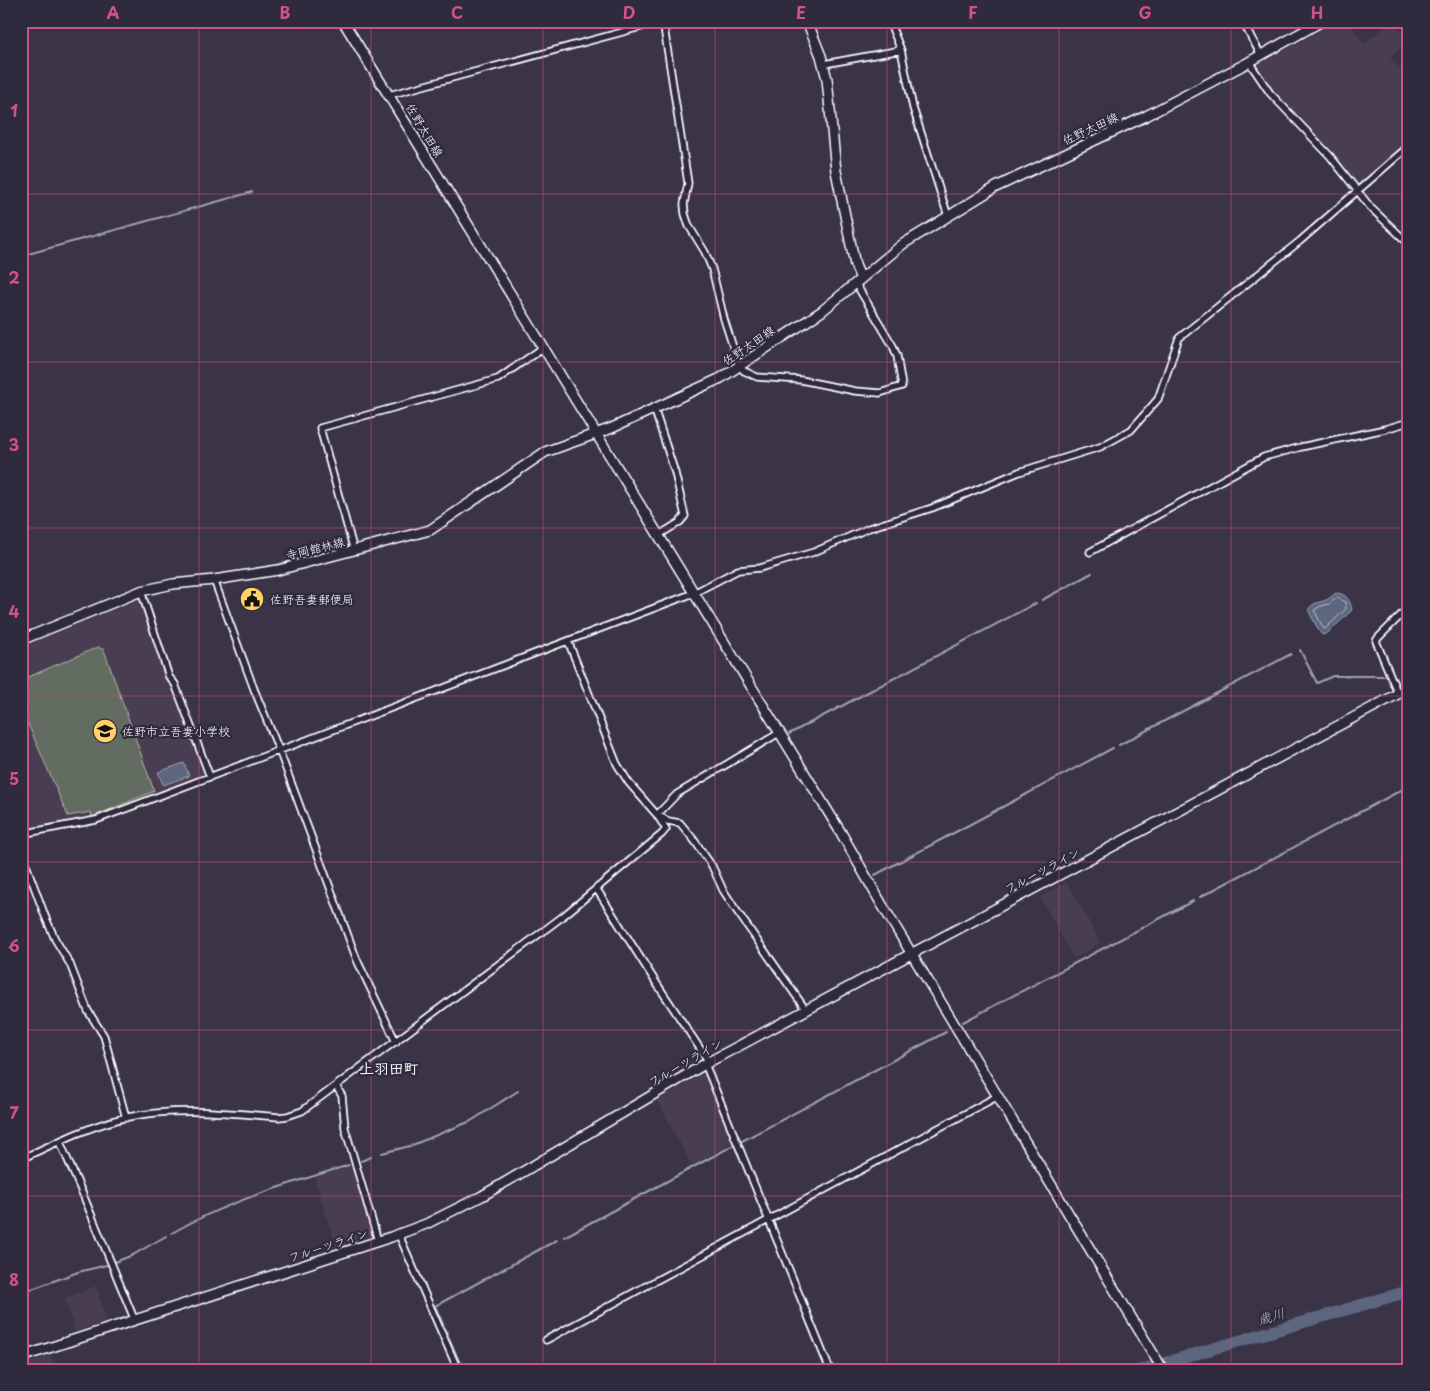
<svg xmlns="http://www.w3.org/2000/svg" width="1430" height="1391" font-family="'Playpen Sans','Klee One',sans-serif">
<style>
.built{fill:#493d51}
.green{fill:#646c60;stroke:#b2b6b0}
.water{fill:#5c667f;stroke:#9da3b2}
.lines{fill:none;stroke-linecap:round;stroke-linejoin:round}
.shore{stroke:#bec2cc;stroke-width:1}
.stream{stroke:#9da3b2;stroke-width:2}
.river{stroke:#5c667f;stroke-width:12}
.street-casing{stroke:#fff;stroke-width:9}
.secondary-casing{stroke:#fff;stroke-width:12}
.street{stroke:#2f2a3d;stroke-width:5.5}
.secondary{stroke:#2f2a3d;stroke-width:9}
.grid{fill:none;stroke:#d15284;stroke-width:1;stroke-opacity:0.55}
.labels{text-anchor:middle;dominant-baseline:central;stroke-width:4.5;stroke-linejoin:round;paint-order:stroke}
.street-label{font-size:12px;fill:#fff;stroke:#2f2a3d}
.poi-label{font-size:12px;fill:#fff;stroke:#2f2a3d;text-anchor:start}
.water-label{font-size:14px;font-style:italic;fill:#aeb2bf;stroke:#2f2a3d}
.quarter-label{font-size:15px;font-weight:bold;fill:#fff;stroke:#2f2a3d}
.neatline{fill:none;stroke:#d15284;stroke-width:2}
.grid-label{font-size:16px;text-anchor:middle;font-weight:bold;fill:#d15284}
</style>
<rect width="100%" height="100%" fill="#3b3346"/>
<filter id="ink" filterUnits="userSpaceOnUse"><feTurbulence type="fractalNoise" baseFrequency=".02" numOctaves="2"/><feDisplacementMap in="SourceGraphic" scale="10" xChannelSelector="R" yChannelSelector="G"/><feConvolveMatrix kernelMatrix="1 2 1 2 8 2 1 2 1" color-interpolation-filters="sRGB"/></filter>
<g filter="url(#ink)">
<path class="built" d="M1338 21H1348L1364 44 1391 21H1394L1409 40 1390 58 1409 78V121L1403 145 1359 183 1355 182 1330 153 1283 102 1255 66Z
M138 600 141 603 166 683 173 688 205 774 164 791 159 795 93 818 21 831V646Z
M1067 882 1101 943 1074 959 1040 897Z
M706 1072 734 1142 692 1166 657 1100Z
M353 1166 374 1234 337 1248 314 1178Z
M96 1286 107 1321 75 1332 65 1298Z
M51 1355 56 1370H21V1365Z"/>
<path class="green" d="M98 647 104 650 154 791 92 817 91 812 68 816 21 708V680Z"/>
<path class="water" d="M1336 593C1347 594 1350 600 1352 610L1328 633 1322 635 1319 631 1308 610C1313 602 1319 603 1326 600 1329 599 1333 595 1336 593Z
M184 763 189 776 163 785 158 772Z"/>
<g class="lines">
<path class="shore" d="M1337 598 1345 602 1346 609 1326 628 1324 629 1314 610 1321 606 1329 604Z"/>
<path class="stream" d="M21 256 252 192
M1042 600 1092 573
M1300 650 1317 683 1333 676H1384
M789 734 1036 603
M1119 745 1291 654
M875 875 1113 748
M1200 897 1409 786
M963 1022 1193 901
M742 1141 946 1032
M382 1153 410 1146 471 1121 518 1091
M361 1161 371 1157
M172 1233C227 1201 289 1184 349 1165
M564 1237 734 1145
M115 1262 133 1255 166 1236
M21 1293 78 1272 107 1265
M463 1370 435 1306 557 1240"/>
<path class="river" d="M1141 1370 1409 1291"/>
<g class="street-casing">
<path id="street" d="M663 21 688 183 684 204 685 214 689 226 705 252 712 269 724 319 739 366 744 371 757 377 801 380 855 391 880 393 902 386 897 356 893 346 856 284
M889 21 901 50 913 108 948 216
M1242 21 1261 55
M1249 62 1270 93 1330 156 1371 208 1409 244
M824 64 901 50
M389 95 663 21
M654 408 675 473 685 516 680 522 659 535
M354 551 320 428 498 379 544 347
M1090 552 1264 457 1301 447 1385 429 1409 422
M214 580 254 689 279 750 357 960 396 1042
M141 591 169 677 175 684 210 777
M568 641 617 764 629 783 657 815 668 821 680 823 694 840 712 866 723 890 734 907 806 1010
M1398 694 1376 641 1378 638 1409 607
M21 834 96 820 694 593 738 570 760 568 814 552 869 528 932 508 1019 472 1100 447 1131 430 1158 399 1179 338 1300 241 1409 146
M21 851 45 916 55 939 70 964 88 1011 104 1036 126 1118
M596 888 655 981 709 1062
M705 1064 830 1370
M336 1086 342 1096 345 1128 378 1241
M60 1142 84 1197 135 1321
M21 1159C55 1143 91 1125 128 1117 179 1107 228 1113 279 1117L287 1116 302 1111 562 917 662 834 666 829 657 815 677 794 779 733
M399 1235 458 1370
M546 1340 998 1096"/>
</g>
<g class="secondary-casing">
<path id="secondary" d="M343 21 840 831 881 903 1163 1370
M807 21 821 56 827 79 836 171 855 265 861 279
M21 640 141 591 173 584 214 580 278 570 430 530 545 452 612 428 721 378 822 311 903 244 996 187 1146 116 1249 62 1322 21
M21 1357 391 1237 426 1224 482 1196 705 1064 1409 688"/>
</g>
<use href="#street" class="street"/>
<use href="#secondary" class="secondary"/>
</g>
</g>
<path class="grid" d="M199 21V1370M371 21V1370M543 21V1370M715 21V1370M887 21V1370M1059 21V1370M1231 21V1370M21 194H1409M21 362H1409M21 528H1409M21 696H1409M21 862H1409M21 1030H1409M21 1196H1409"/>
<defs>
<g id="civic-disc" transform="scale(1.25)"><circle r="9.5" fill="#ffd166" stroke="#2f2a3d"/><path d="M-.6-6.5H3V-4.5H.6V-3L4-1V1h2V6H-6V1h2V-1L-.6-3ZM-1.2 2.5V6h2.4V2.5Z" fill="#111"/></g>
<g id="school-disc" transform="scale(1.25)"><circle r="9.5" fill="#ffd166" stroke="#2f2a3d"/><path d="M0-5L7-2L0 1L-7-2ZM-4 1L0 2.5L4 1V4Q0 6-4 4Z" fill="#111"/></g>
</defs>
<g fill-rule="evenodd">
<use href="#civic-disc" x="252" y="599"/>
<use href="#school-disc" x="105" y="731"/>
</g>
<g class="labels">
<g class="street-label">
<text transform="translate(1090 128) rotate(-25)">佐野太田線</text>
<text transform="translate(425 130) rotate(59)">佐野太田線</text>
<text transform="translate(748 345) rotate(-34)">佐野太田線</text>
<text transform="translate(315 548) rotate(-14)">寺岡館林線</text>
<text transform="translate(1042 870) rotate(-28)">フルーツライン</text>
<text transform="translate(685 1062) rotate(-30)">フルーツライン</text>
<text transform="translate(328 1245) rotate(-18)">フルーツライン</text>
</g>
<g class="poi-label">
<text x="270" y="599">佐野吾妻郵便局</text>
<text x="122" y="731">佐野市立吾妻小学校</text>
</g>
<g class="water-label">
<text transform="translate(1271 1316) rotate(-16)">歳川</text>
</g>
<g class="quarter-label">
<text x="389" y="1067">上羽田町</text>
</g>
</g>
<rect width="1430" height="1391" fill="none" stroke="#2f2a3d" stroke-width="55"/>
<rect x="28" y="28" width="1374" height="1336" class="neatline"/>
<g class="grid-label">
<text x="113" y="19">A</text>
<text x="285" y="19">B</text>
<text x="457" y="19">C</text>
<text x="629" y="19">D</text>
<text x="801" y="19">E</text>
<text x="973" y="19">F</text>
<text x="1145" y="19">G</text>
<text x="1317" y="19">H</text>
<text x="14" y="117">1</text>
<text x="14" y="284">2</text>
<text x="14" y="451">3</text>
<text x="14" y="618">4</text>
<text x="14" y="785">5</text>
<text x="14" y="952">6</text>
<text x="14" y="1119">7</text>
<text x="14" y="1286">8</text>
</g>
</svg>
